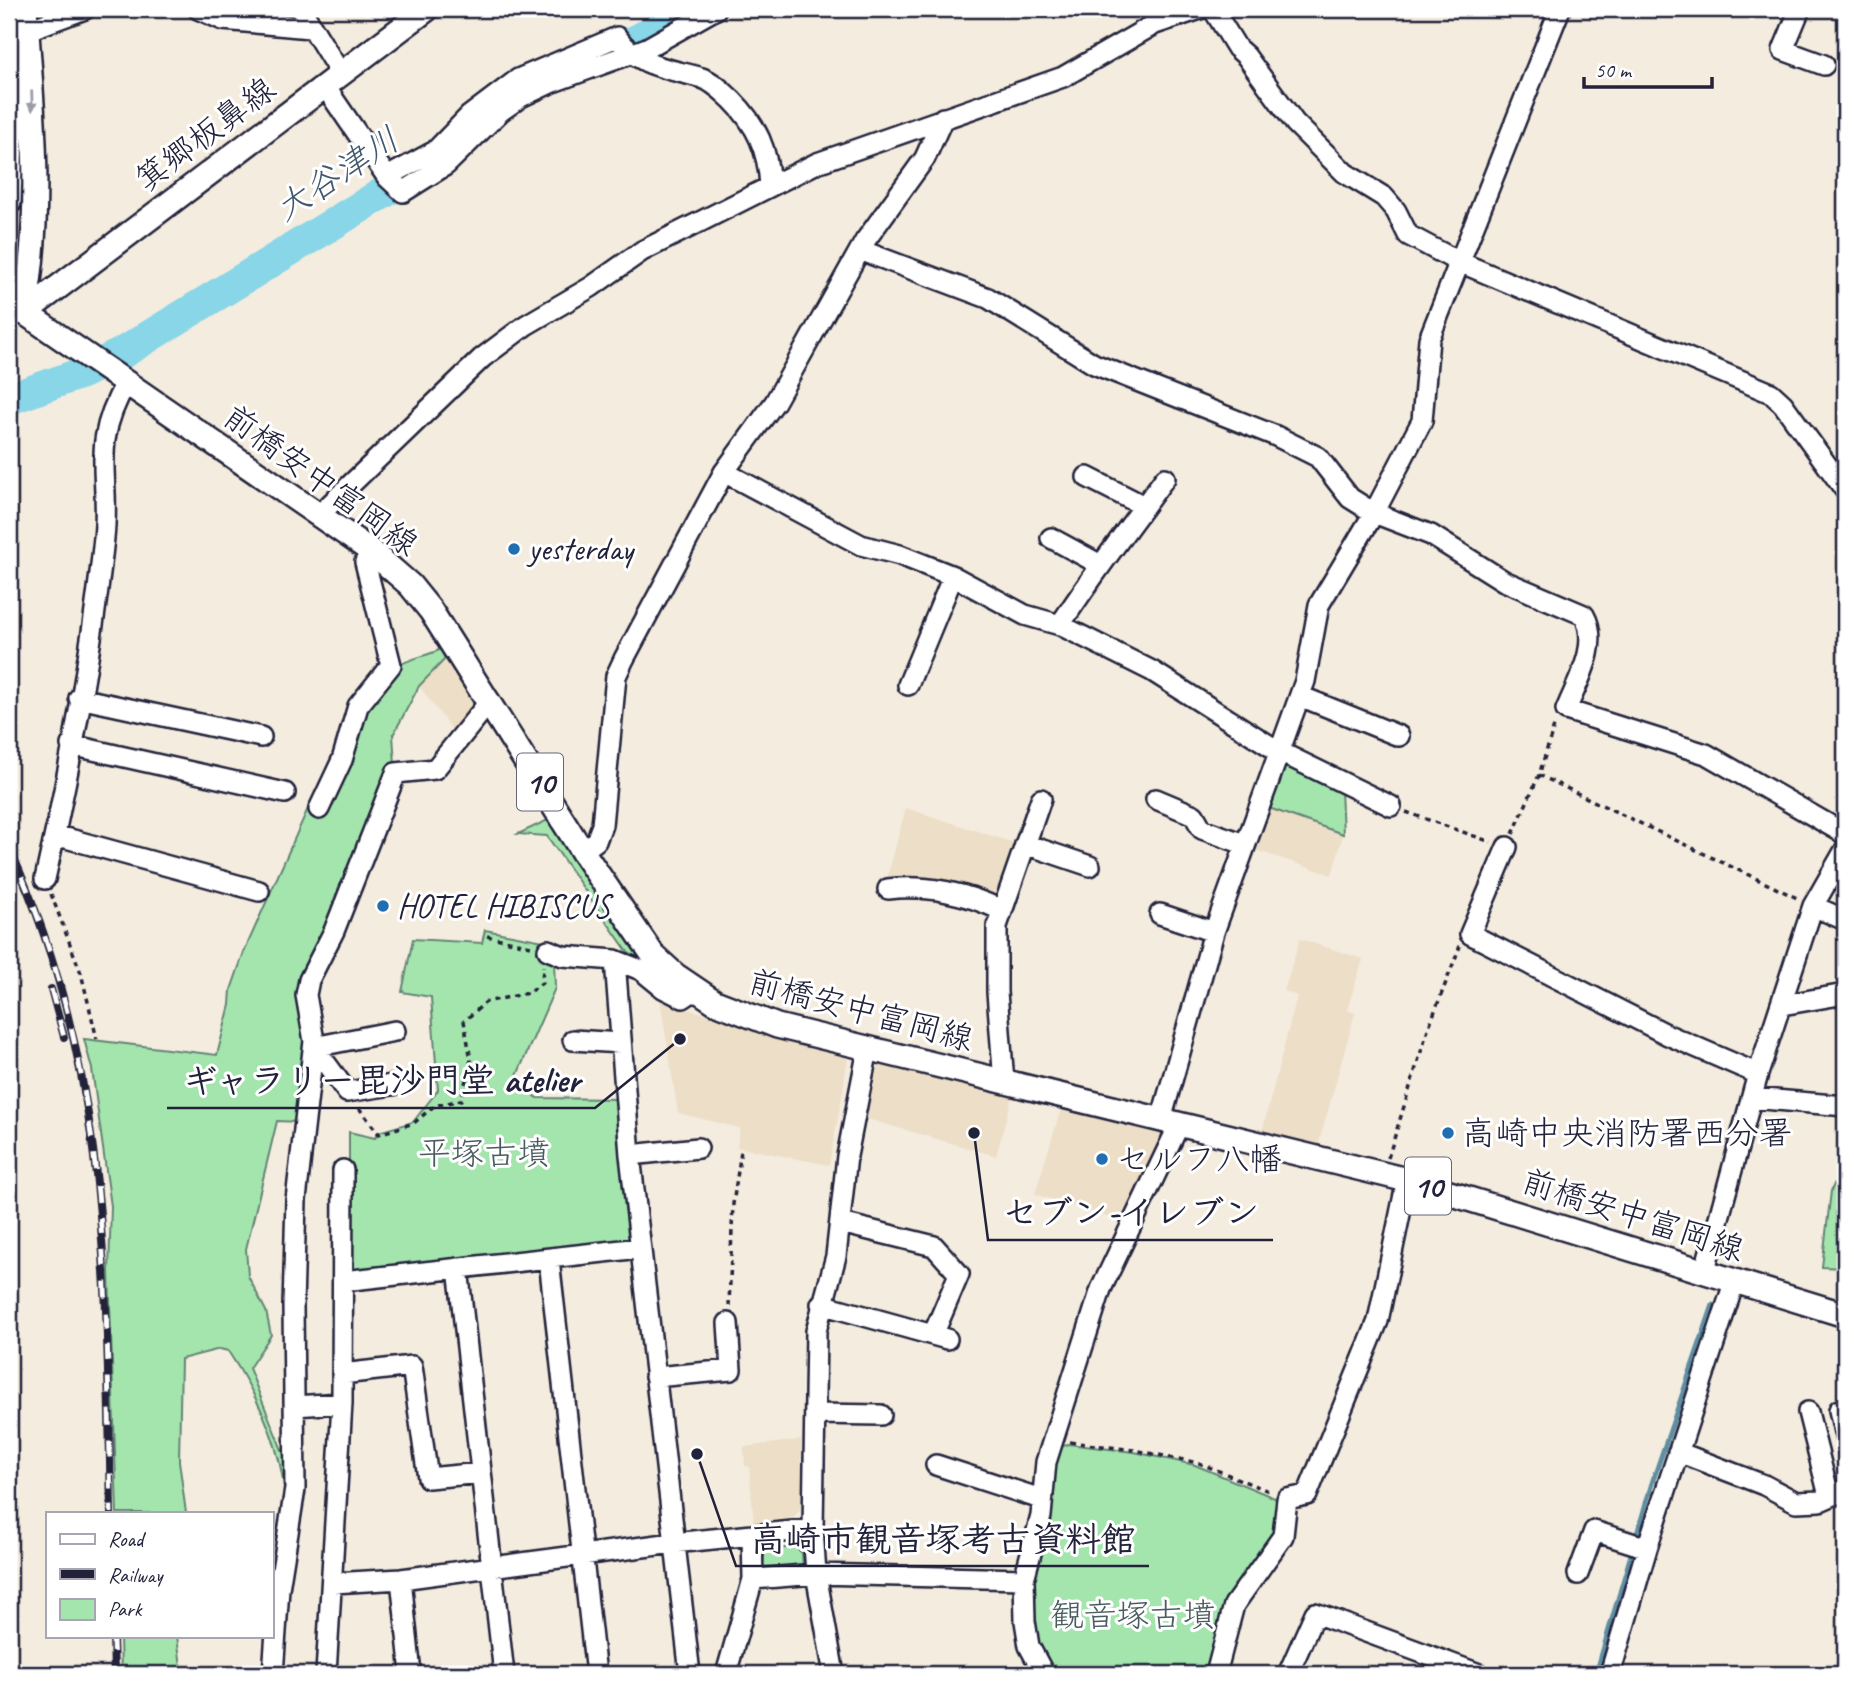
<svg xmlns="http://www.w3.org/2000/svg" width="1854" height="1683" font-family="Caveat,'Klee One',sans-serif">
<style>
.built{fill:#ecdec7}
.green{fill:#a4e5ae;stroke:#638474;stroke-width:2}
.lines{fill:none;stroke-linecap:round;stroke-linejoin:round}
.stream{stroke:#5f8ea2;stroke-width:5}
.river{stroke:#88d6e7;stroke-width:32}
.minor-casing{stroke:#22223b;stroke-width:24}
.major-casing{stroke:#22223b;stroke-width:28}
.path{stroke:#22223b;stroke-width:3.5;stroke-dasharray:5 5;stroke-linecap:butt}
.minor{stroke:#fff;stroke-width:19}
.major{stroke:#fff;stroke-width:23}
.rail-casing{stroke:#22223b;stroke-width:8}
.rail{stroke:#fff;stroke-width:5;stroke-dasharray:16;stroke-linecap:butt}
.oneway{fill:#9c9ca7}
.poi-dot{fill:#1f6fb2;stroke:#fff;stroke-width:2.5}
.labels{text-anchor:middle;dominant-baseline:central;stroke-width:6;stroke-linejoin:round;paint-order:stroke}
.shield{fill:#fff;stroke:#646476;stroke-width:2}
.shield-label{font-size:32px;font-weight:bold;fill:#22223b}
.street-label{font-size:33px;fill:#22223b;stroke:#fff}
.poi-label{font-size:33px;fill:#22223b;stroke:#fff;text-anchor:start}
.park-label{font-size:33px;fill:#495c5e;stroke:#fff}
.water-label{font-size:35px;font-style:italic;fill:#41586f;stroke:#fff}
.leader{fill:none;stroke:#22223b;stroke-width:2.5}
.callout-dot{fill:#22223b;stroke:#fff;stroke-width:2.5}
.callout-label{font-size:35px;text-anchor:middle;font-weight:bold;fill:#22223b;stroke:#fff;stroke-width:6;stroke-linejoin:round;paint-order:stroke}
</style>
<rect width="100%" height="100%" fill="#f4ecde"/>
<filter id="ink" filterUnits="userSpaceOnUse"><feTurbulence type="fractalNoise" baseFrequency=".0143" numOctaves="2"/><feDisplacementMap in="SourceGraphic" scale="14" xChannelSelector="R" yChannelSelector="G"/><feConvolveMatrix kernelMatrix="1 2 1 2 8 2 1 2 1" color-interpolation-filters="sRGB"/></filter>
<g filter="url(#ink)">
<path class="built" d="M445 659 475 705 457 736 419 686Z
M1263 806 1343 834 1332 875 1249 848Z
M906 808 1017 844 996 902 978 894 887 878Z
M1300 939 1363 959 1347 1010 1355 1013 1318 1146 1262 1132 1297 996 1284 991Z
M659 992 686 1009 723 1018 752 1031 846 1053 848 1056 842 1096 829 1165 737 1147 740 1128 678 1113Z
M885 1064 1012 1096 996 1156 864 1118 875 1068Z
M1061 1109 1168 1135 1127 1223 1035 1194Z
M801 1440V1509L793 1518 754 1523 749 1466H745L744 1447Z"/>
<path class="green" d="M441 649 445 659 419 686 393 735 395 764 305 977 309 1041 299 1122 277 1121 246 1249 248 1276 266 1311 271 1335 249 1368 286 1460 291 1479 285 1504C284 1451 257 1395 228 1351L220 1349 181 1359 179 1461 186 1513H117L109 1272 111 1206 92 1069 84 1039 217 1055 230 1005 231 990 244 952 309 806 321 812C341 762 356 699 400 665 408 659 430 655 441 649Z
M1282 757 1341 789 1343 834 1263 806Z
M548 820 608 913 657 973 632 958 547 836 518 834Z
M485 930 543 941 554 960 555 988 515 1080 537 1098 619 1099 634 1229 624 1245 357 1273 349 1264V1132L375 1138 378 1132 413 1122 438 1090 431 997 402 992 413 939 482 943Z
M1845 1160V1268L1822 1267 1831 1191Z
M1068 1444 1134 1452 1195 1465 1282 1501 1278 1537 1209 1674H1051L1036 1644 1031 1580 1056 1454 1061 1447Z
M795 1547 802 1553 803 1569 762 1568 765 1550Z
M120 1636H177L182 1674H121Z"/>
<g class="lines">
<path class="stream" d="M1596 1674 1652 1483 1713 1305"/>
<path class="river" d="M626 46 696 9
M12 398 82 373 122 353 388 190 440 154"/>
<g class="minor-casing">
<path id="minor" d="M198 9 223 20 310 28
M301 9 340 73
M1213 9 1237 48 1246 56 1295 123 1345 173 1384 197 1396 211 1408 235 1457 261 1771 393 1783 404 1845 490
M1800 9 1783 50 1824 65
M28 30 85 9
M324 85 387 177 403 192 446 165 501 111 521 97 553 82 647 48 716 9
M387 177 435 151 469 116 518 79 617 37C639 68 668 68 702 78 714 82 722 91 732 100 757 125 768 150 770 186
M860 250 988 298 1094 364 1276 436 1318 457 1350 498 1374 513 1431 535 1504 581 1584 615C1601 645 1577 682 1566 710L1706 754 1845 834
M724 472 861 545 900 555 953 576
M1087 477 1144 506
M319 515 482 358 526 325 591 287 642 251 817 163 1063 77 1155 24 1200 9
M1051 538 1099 564
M1060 625C1093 574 1129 527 1165 478
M908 685 953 576 1025 615 1060 625 1152 671 1278 751 1391 806
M1300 696 1399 736
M79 698 261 737
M71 745 285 793
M1156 799 1194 815 1202 829 1244 844
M319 809 342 760 358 706 391 665 365 562 371 551
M55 835 259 891
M1025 844 1090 866
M1507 847 1470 934 1668 1035 1758 1074
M582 851 596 841 602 825 616 676 624 659 724 472 775 402 865 241 925 158 943 118
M45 879C70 768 92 652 104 538 111 473 89 447 126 383
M888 889C926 884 968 894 1001 910
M1813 906 1845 920
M1160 914 1214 932
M548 950 563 956 615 960 641 970 663 988 683 998 695 990
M615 960 630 1155 690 1674
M1782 1005 1845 994
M395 1031 314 1047 347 1092 405 1083
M573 1040 621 1043
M1004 1083 997 992V926L1041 799
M1752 1098 1845 1106
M1161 1120 1214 932 1305 681 1319 605 1374 513 1422 421 1429 339 1560 9
M630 1155 698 1148
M841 1223 934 1246 959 1274 933 1335
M549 1260 596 1674
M458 1268 504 1674
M1704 1273 1758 1074 1813 906 1845 850
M343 1281 640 1248
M821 1304 947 1339
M342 1374 412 1366 428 1478 481 1473
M655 1377 731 1370 728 1323
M294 1406 342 1403
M1839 1410 1845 1436
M1808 1412 1829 1496
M815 1414 881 1415
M1678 1452 1764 1485 1796 1502 1820 1501 1845 1490
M936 1465 1041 1499
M1578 1574 1594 1531 1647 1548
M401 1579 411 1674
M753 1579 816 1574 1024 1579
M333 1583 401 1579 673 1543 813 1529
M273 1674 279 1589 295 1489 293 1306 296 1200 314 1041 306 995 309 980 334 931 396 773 435 769 490 701
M326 1674 342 1403 343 1170
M726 1674 753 1579 752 1536
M834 1674 816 1574 813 1529 816 1331 836 1256 847 1156 868 1049
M1044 1674 1029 1646 1025 1621 1024 1579 1041 1516 1046 1462 1101 1289 1179 1125
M1216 1674 1234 1605 1283 1536 1287 1499 1307 1495 1378 1321 1407 1180
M1288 1674 1315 1613 1479 1674
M1610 1674 1647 1548 1734 1283"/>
</g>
<g class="major-casing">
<path id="major" d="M9 202 12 93 10 9
M9 302 371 551 410 585 431 611 582 851 653 955 675 975 715 1002 777 1026 1407 1180 1845 1315
M24 313 427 9
M24 313C43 214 33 109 25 9"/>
</g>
<path class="path" d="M1539 775 1799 899
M1406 812 1491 842
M1513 834 1539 775 1555 723
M51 894 81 973 97 1039
M487 936 531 946
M359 1108 379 1134 414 1123 434 1106 461 1100 471 1060 464 1021 486 1002 528 993 542 983 543 966
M1388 1158 1428 1029 1460 946
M729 1306 733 1204 741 1151
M1070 1442 1134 1450 1199 1463 1271 1492"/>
<use href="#minor" class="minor"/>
<use href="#major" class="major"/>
<g class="rail-casing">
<path id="rail" d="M9 847C110 1067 106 1277 111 1513
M51 989 64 1037
M113 1636 114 1674"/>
</g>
<use href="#rail" class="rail"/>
</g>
<defs><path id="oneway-solid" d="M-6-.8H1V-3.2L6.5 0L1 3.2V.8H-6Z" transform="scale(1.75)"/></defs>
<use class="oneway" href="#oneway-solid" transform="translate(32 101) rotate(88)"/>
</g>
<g class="poi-dot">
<circle cx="514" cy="549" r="7"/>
<circle cx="383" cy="906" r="7"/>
<circle cx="1448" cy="1133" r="7"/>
<circle cx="1102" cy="1159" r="7"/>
</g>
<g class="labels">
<g class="shield">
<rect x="517" y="753.5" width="46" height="57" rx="5"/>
<rect x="1405" y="1157.5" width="46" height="57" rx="5"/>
</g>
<g class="shield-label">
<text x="540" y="782">10</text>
<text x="1428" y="1186">10</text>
</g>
<g class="street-label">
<text transform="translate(205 134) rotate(-37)">箕郷板鼻線</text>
<text transform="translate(321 480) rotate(36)">前橋安中富岡線</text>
<text transform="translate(861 1010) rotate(15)">前橋安中富岡線</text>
<text transform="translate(1633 1215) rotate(18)">前橋安中富岡線</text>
</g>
<g class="poi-label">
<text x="528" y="549">yesterday</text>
<text x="397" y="906">HOTEL HIBISCUS</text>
<text x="1462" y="1133">高崎中央消防署西分署</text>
<text x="1116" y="1159">セルフ八幡</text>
</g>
<g class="park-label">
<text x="484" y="1153">平塚古墳</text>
<text x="1133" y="1615">観音塚古墳</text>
</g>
<g class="water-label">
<text transform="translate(337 174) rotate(-33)">大谷津川</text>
</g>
</g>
<path class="leader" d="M680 1039L595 1108H167M974 1133L988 1240H1273M697 1454L736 1566H1149"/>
<g class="callout-dot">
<circle cx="680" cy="1039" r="7"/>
<circle cx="974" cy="1133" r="7"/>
<circle cx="697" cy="1454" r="7"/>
</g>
<g class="callout-label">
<text x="381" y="1092">ギャラリー毘沙門堂 atelier</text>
<text x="1131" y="1224">セブン-イレブン</text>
<text x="943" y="1551">高崎市観音塚考古資料館</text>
</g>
<rect width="1854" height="1683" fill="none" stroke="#fff" stroke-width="35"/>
<rect x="18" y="18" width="1819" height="1648" fill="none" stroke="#22223b" stroke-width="2.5" filter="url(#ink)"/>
<rect x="46" y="1512" width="228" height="126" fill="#ffffff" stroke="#a7a7b1" stroke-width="2"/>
<rect x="60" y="1534" width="35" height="10" fill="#ffffff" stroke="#a7a7b1" stroke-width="2"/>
<text x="108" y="1546" font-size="21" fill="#22223b">Road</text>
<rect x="60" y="1569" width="35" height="10" fill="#22223b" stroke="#a7a7b1" stroke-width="2"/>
<text x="108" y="1582" font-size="21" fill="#22223b">Railway</text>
<rect x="60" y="1599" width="35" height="21" fill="#a4e5ae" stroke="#a7a7b1" stroke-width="2"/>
<text x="108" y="1616" font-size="21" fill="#22223b">Park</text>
<path d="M1584 77v10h128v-10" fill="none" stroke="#22223b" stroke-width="3.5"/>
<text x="1595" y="77" font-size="21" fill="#22223b" stroke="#ffffff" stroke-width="5" paint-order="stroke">50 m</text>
</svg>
